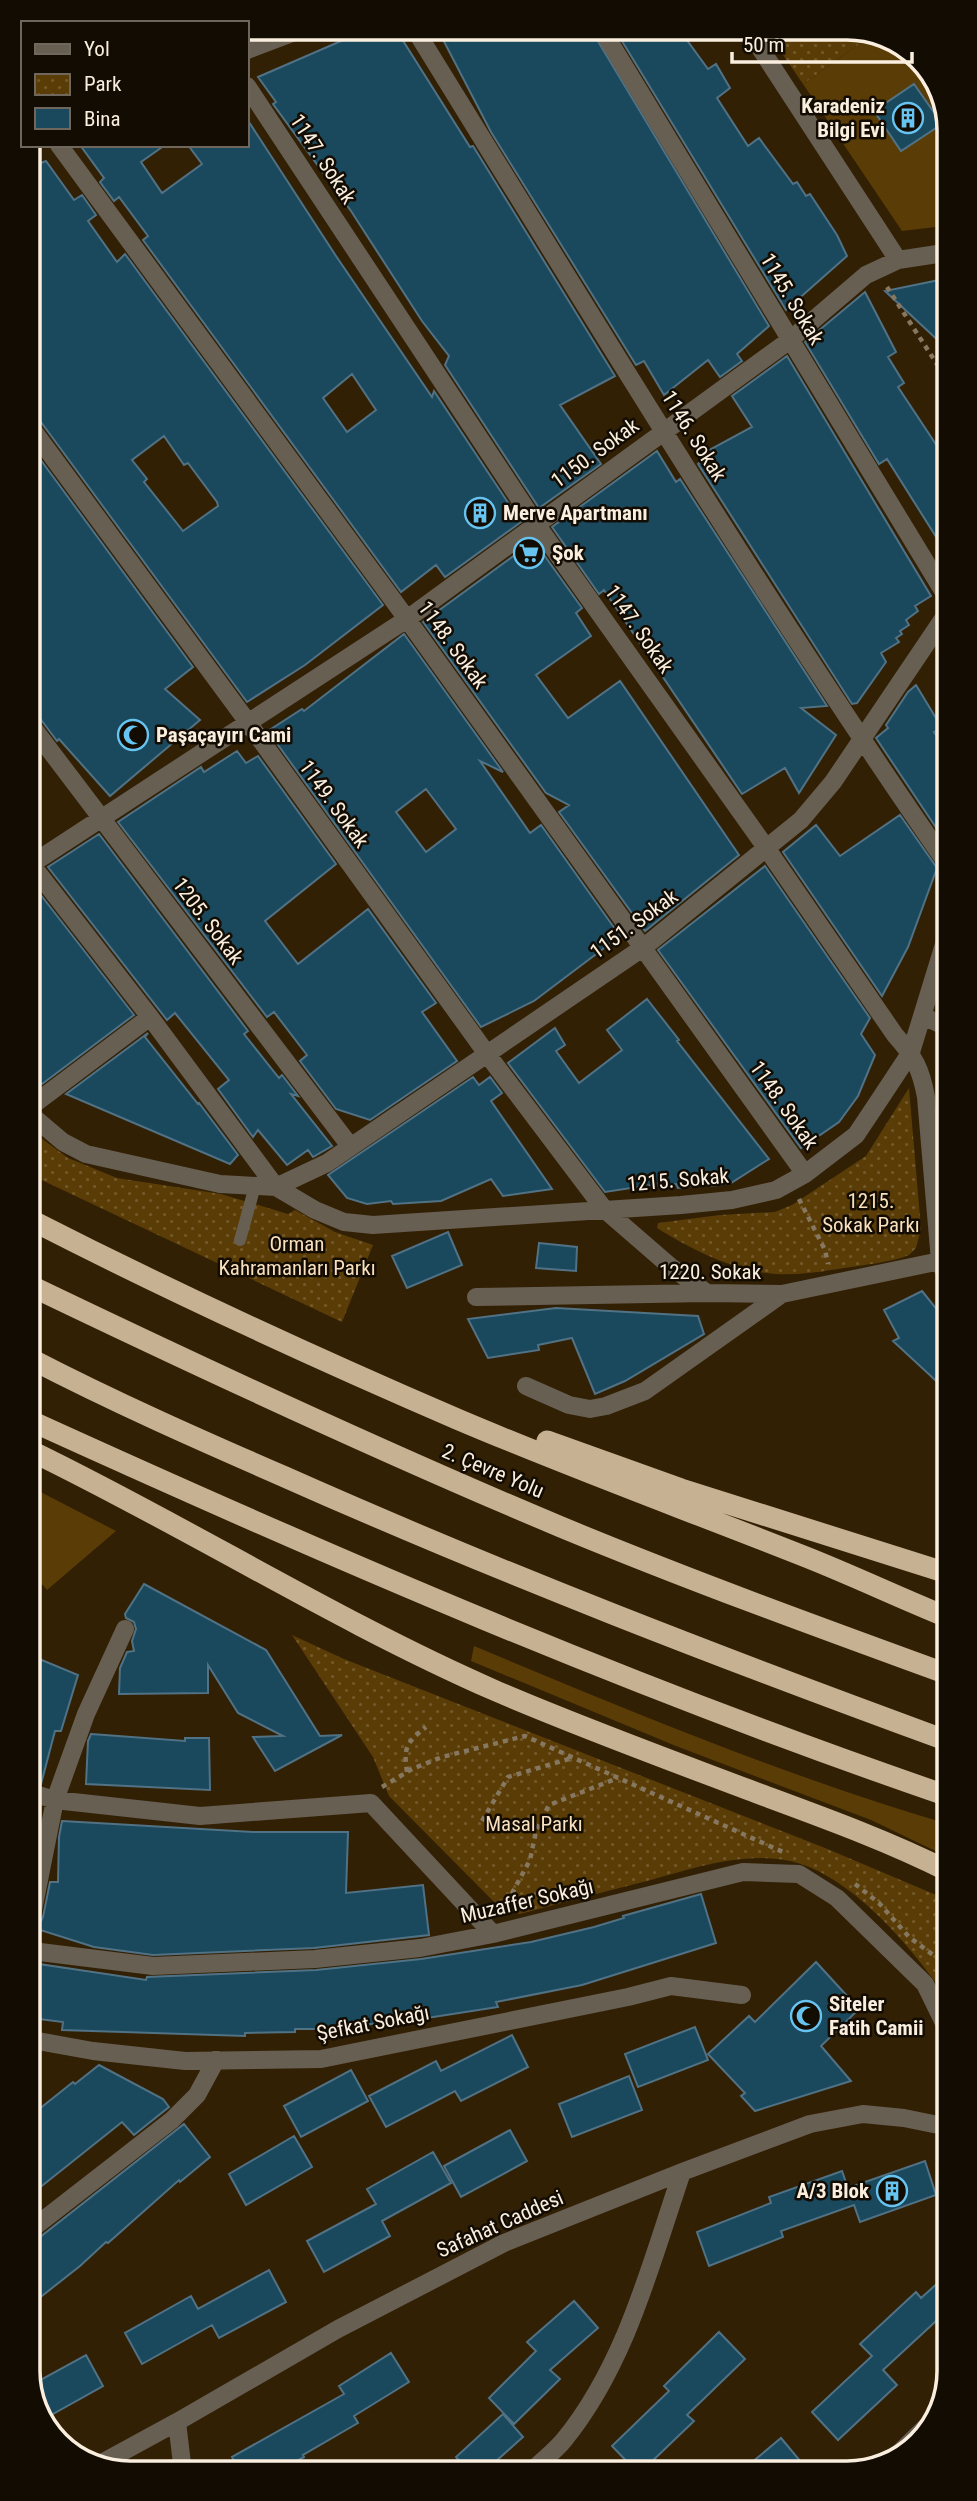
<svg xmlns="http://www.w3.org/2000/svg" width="977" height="2501" font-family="'Roboto Condensed',sans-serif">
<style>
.grass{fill:#5a3c06}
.park{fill:url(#park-dots)}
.building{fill:#1a485d;stroke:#507284;stroke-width:2;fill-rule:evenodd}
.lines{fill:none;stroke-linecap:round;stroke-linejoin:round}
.path{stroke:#867760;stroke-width:4.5;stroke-dasharray:5 5;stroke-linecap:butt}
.service{stroke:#685f53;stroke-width:12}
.minor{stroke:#685f53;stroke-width:18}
.tertiary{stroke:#685f53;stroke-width:18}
.motorway{stroke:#c7b193;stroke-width:21}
.labels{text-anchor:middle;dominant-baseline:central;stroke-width:5;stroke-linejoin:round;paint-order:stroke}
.poi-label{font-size:21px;font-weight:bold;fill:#faefdf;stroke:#130c03;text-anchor:start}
.street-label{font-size:21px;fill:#faefdf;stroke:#130c03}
.park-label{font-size:21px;fill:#f8dfbd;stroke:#130c03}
.rim{fill:none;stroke:#faefdf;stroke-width:3.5}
</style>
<defs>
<pattern id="park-dots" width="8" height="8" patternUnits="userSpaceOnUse" patternTransform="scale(1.75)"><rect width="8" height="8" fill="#5a3c06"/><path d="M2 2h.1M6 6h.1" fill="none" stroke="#73582a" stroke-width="1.8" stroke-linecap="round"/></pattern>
</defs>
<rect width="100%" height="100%" fill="#322005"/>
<path class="grass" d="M872 35 909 49 944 98V226L902 231 803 84Z
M31 1487 116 1531 47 1590 31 1572Z
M474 1646C630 1711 785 1776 948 1824V1857L871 1820 676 1746 471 1661Z"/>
<path class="park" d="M774 28H854L872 35 803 84 768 33Z
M909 1088 921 1229 916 1248 909 1255C891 1262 871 1264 851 1267 824 1271 794 1277 766 1273 728 1268 689 1248 657 1228L658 1223 720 1215 775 1212 792 1205 866 1156Z
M30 1130 68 1158 117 1178 221 1194 288 1214 295 1210 335 1232 373 1245 342 1322 31 1175Z
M292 1635 344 1659 825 1848 948 1900V2000C915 1951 858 1883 801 1864 749 1847 690 1870 639 1883 600 1893 560 1903 520 1914L502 1910 389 1796 373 1757Z"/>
<path class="building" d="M371 28H395L470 147 473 146 615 376 560 405 601 464 539 508 445 365 449 356 422 321 351 211 273 104 276 102 258 77Z
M437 28H590L769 326 737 354 742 361 720 377 708 360 664 395 644 361 636 365 491 132Z
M614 28H678L708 69 716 64 730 88 717 98 748 146 759 138 793 184 797 182 806 196 810 194 837 235 847 256 786 310Z
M914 84 942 124 901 151 874 111Z
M247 119 336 256 432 397 434 391 521 522 445 577 436 565 401 592 143 240 148 236 119 197 114 201 100 182 104 178 80 145H165L141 162 162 193 202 164 188 145H247ZM352 374 376 410 347 432 323 398Z
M46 161 74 200 82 195 96 215 88 221 117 262 125 254 383 605 305 665 247 702 38 418 29 414 28 168ZM164 436 184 465 188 463 217 502 218 506 183 531 144 482 147 479 132 460Z
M944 279V346L885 291Z
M865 292 896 352 888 357 904 383 898 387 945 458V551L887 459 879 464 805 342Z
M787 356 931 596 915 606 918 611 906 620 909 625 900 631 902 634 896 638 899 642 881 653 886 662 857 703 852 704 698 464 704 459 702 454 752 427 732 396Z
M29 444 193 667 165 689 200 720 110 796 59 739 57 741 39 717 30 713Z
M657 451 676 482 680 479 827 706 801 708 836 735 799 793 785 768 742 794 604 590 599 594 552 527Z
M534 541 582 608 576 613 591 636 536 675 568 718 620 681 739 855 645 931 559 812 569 805 546 793 423 622Z
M404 634 503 772 480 761 530 833 541 825 620 936 534 1001 481 1027 268 731 302 709 304 711ZM426 789 456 829 426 852 396 812Z
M916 685 942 728 934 732 945 747V841L876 738 888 728 886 725 908 692Z
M237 751 246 763 258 756 336 864 265 921 298 964 368 909 436 1003 422 1012 457 1061 370 1120 336 1109 300 1061 307 1055 274 1012 267 1017 118 822 201 767 204 772Z
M900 815 937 868 908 947 882 996 783 852 816 825 840 856Z
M99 834 248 1031 244 1034 279 1078 282 1075 298 1096 291 1094 332 1146 313 1157 308 1150 287 1165 258 1130 253 1137 218 1089 229 1080 175 1013 167 1020 48 867Z
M765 866 870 1018 861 1034 875 1055 858 1096 839 1122 801 1148 658 950Z
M30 881 134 1015 42 1084 30 1074Z
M647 999 679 1040 677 1041 769 1159 731 1183 712 1186 711 1183 678 1188 676 1184 660 1188 657 1184 605 1192 508 1063 555 1028 565 1045 556 1051 579 1083 622 1050 607 1030Z
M148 1033 145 1037 198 1104 199 1103 238 1155 230 1164 66 1094Z
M473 1077 479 1085 490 1077 502 1093 491 1101 552 1189 503 1196 491 1179 441 1201 393 1204 391 1201 367 1204 347 1198 328 1175Z
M448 1232 462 1265 407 1288 392 1256Z
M539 1243 577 1247 576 1271 536 1268Z
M922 1291 947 1322V1391L893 1341 899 1338 884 1310Z
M556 1308 698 1316 704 1334 625 1381 595 1394 572 1338 538 1345 539 1350 488 1358 468 1319Z
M144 1584 266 1650 320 1736 342 1735 275 1771 253 1737 283 1736 238 1713 208 1665V1693L119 1694 120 1668 127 1652 134 1651 132 1641 136 1629 134 1622 126 1618 125 1614Z
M32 1656 78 1675 61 1731H55L41 1784 32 1782Z
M91 1734 185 1741V1738H209L210 1790 86 1784 88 1741Z
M62 1821 253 1832H348L346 1893 423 1885 429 1935 314 1948 153 1955 94 1947 37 1929 43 1917 50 1882H58L59 1837Z
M701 1894 716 1943 582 1985 496 2002 498 2007 401 2022 343 2026V2029H295V2032L245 2033V2036L62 2030 63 2022 32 2018V1963L146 1980 147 1977 316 1970 421 1959 531 1942 594 1927 624 1918 623 1916Z
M816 1962 859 2009 821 2046 851 2081 755 2111 741 2096 745 2093 708 2054 749 2016 755 2022Z
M695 2027 708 2060 638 2087 625 2054Z
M512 2035 528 2067 461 2101 455 2091 386 2127 369 2096 436 2061 441 2071Z
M99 2065 163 2099 169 2107 134 2135 122 2122 33 2193V2114L73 2082 75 2084Z
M351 2070 368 2101 301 2137 284 2106Z
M629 2076 642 2110 572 2137 559 2104Z
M184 2124 210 2157 180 2182 179 2180 108 2243 106 2242 80 2266 33 2303V2239L40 2237Z
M510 2130 527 2161 461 2197 444 2166Z
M294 2136 312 2167 246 2205 229 2174Z
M433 2152 451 2183 382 2221 390 2236 324 2272 307 2241 376 2204 367 2189Z
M925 2161 936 2195 860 2222 854 2205 781 2231 783 2237 709 2266 697 2232 771 2203 769 2197 842 2171 848 2188Z
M269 2270 286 2302 219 2338 212 2325 142 2364 125 2333 191 2296 198 2309Z
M949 2273V2309L883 2370 897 2385 838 2440 812 2412 872 2356 860 2344 916 2292 921 2298Z
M574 2301 598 2328 550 2370 560 2379 514 2424 489 2398 536 2351 527 2342Z
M719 2332 745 2359 687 2415 694 2421 644 2469H634L612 2446 669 2391 664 2386Z
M391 2353 409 2382 354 2416 358 2423 303 2455 304 2457 293 2463 295 2466 285 2472H239L232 2457 344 2394 339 2386Z
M86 2355 103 2386 44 2419 33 2403V2384Z
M503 2414 523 2437 486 2470H468L456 2457Z
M781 2438 806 2468 744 2469Z"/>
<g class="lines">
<path class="path" d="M887 287 944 375
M799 1199 825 1250 828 1264
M407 1772C403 1747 407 1742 426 1727
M382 1787 412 1769 442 1757 525 1736 783 1852
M482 1821 508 1777 572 1758
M855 1884 879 1903 909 1937 948 1966
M509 1903 511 1895 530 1860 536 1831 549 1805 618 1778"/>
<path class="service" d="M240 1240 255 1186"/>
<path class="minor" d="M414 28C587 308 758 591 945 861
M601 28 945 594
M747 28 898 260
M247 86 536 524 767 849 895 1035C914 1056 921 1069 926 1097L940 1261 946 1277
M59 145 407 619 805 1174
M29 425 247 721 487 1054 604 1209 671 1267 707 1293
M30 724 350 1146
M31 864 150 1017 276 1187 315 1210 344 1222 373 1225 681 1205 732 1200 776 1190 805 1174 856 1135 880 1099 911 1052 946 938
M30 865 407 619 790 340 866 275 898 260 944 253
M923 1016 946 1027
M30 1107 150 1017
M30 1114 63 1142 86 1154 220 1184 276 1187 327 1163 644 947 801 820 833 782 945 616
M476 1297 707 1293 782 1294 940 1261
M526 1386 569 1405 590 1409 606 1406 645 1391 782 1294
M32 1793 55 1800 200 1816 371 1803 493 1934
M32 1915 55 1800 86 1714 125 1629
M32 1951 153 1966 315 1959 420 1948 493 1934 743 1872 799 1874 837 1898 925 1984 946 2027 948 2042
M32 2040 93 2051 185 2061 321 2059 628 1997 671 1986 742 1995
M33 2228 172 2120 197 2095 216 2060
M177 2422 183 2472
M898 2454 932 2421
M100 2464 177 2422 338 2329 504 2243 682 2172 810 2124 863 2114 904 2118 948 2127
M533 2470C543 2460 555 2451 564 2440 626 2364 651 2263 682 2172"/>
<path class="tertiary" d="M247 50 305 28"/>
<path class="motorway" d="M31 1220C170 1291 313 1357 457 1419 572 1468 690 1511 806 1557 854 1576 900 1598 947 1617
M31 1286C206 1370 382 1452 561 1527 689 1580 818 1627 947 1674
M31 1359C114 1402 200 1440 285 1477 503 1574 724 1659 948 1741
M31 1421C332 1558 635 1689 948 1796
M547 1441 681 1489 947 1573
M31 1451C188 1527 336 1621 496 1691 582 1728 670 1760 757 1793 822 1817 886 1840 948 1871"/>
</g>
<defs>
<g id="building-ring" transform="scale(1.575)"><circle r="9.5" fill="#130c03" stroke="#67c4f0" stroke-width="1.5"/><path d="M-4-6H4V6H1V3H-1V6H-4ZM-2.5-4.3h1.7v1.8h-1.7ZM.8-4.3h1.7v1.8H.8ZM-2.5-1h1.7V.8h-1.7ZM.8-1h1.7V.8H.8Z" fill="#67c4f0"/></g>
<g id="supermarket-ring" transform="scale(1.575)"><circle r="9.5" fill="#130c03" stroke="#67c4f0" stroke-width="1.5"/><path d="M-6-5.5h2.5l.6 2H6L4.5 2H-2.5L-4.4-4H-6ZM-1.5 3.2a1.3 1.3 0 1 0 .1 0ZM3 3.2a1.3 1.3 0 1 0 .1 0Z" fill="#67c4f0"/></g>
<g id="mosque-ring" transform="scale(1.575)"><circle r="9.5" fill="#130c03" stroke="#67c4f0" stroke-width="1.5"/><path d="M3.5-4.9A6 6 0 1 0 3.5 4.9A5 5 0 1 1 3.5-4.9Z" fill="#67c4f0"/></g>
</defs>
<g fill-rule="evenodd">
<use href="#building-ring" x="908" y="118"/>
<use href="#building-ring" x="480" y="513"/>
<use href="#supermarket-ring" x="529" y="553"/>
<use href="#mosque-ring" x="133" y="735"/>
<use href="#mosque-ring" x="806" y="2016"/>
<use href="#building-ring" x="892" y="2191"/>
</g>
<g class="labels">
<g class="poi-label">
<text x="885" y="106" text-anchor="end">Karadeniz<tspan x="885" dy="24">Bilgi Evi</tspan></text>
<text x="503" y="513">Merve Apartmanı</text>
<text x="552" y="553">Şok</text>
<text x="156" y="735">Paşaçayırı Cami</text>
<text x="829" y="2004">Siteler<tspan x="829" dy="24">Fatih Camii</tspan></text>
<text x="869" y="2191" text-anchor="end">A/3 Blok</text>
</g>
<g class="street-label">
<text transform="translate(323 159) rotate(57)">1147. Sokak</text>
<text transform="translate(792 299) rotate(59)">1145. Sokak</text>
<text transform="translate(694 436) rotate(58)">1146. Sokak</text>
<text transform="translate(595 453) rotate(-36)">1150. Sokak</text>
<text transform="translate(639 629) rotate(55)">1147. Sokak</text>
<text transform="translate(453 645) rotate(54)">1148. Sokak</text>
<text transform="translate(334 804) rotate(54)">1149. Sokak</text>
<text transform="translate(208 921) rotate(53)">1205. Sokak</text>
<text transform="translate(634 924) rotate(-36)">1151. Sokak</text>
<text transform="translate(784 1105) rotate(55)">1148. Sokak</text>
<text transform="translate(678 1180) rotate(-5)">1215. Sokak</text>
<text x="710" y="1272">1220. Sokak</text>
<text transform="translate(493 1471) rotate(23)">2. Çevre Yolu</text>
<text transform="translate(527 1901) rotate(-13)">Muzaffer Sokağı</text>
<text transform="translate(373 2023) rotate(-11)">Şefkat Sokağı</text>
<text transform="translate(500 2224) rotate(-24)">Safahat Caddesi</text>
</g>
<g class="park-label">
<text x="871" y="1201">1215.<tspan x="871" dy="24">Sokak Parkı</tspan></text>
<text x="297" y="1244">Orman<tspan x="297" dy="24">Kahramanları Parkı</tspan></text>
<text x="534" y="1824">Masal Parkı</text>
</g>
</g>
<path d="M0 0H977V2501H0ZM130 40H847A90 90 0 0 1 937 130V2371A90 90 0 0 1 847 2461H130A90 90 0 0 1 40 2371V130A90 90 0 0 1 130 40Z" fill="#130c03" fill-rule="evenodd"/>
<path class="rim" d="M130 40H847A90 90 0 0 1 937 130V2371A90 90 0 0 1 847 2461H130A90 90 0 0 1 40 2371V130A90 90 0 0 1 130 40Z"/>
<rect x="21" y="21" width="228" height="126" fill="#130c03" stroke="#6f675b" stroke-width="2"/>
<rect x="35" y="44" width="35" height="10" fill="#685f53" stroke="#6f675b" stroke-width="2"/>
<text x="84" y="56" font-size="21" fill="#faefdf">Yol</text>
<rect x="35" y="74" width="35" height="21" fill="url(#park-dots)" stroke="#6f675b" stroke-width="2"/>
<text x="84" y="91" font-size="21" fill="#faefdf">Park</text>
<rect x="35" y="108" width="35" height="21" fill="#1a485d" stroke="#6f675b" stroke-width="2"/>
<text x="84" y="126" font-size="21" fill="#faefdf">Bina</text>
<path d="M732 52v10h180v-10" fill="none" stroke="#faefdf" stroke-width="3.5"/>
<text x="743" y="52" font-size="21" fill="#faefdf" stroke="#130c03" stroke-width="5" paint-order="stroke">50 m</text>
</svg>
